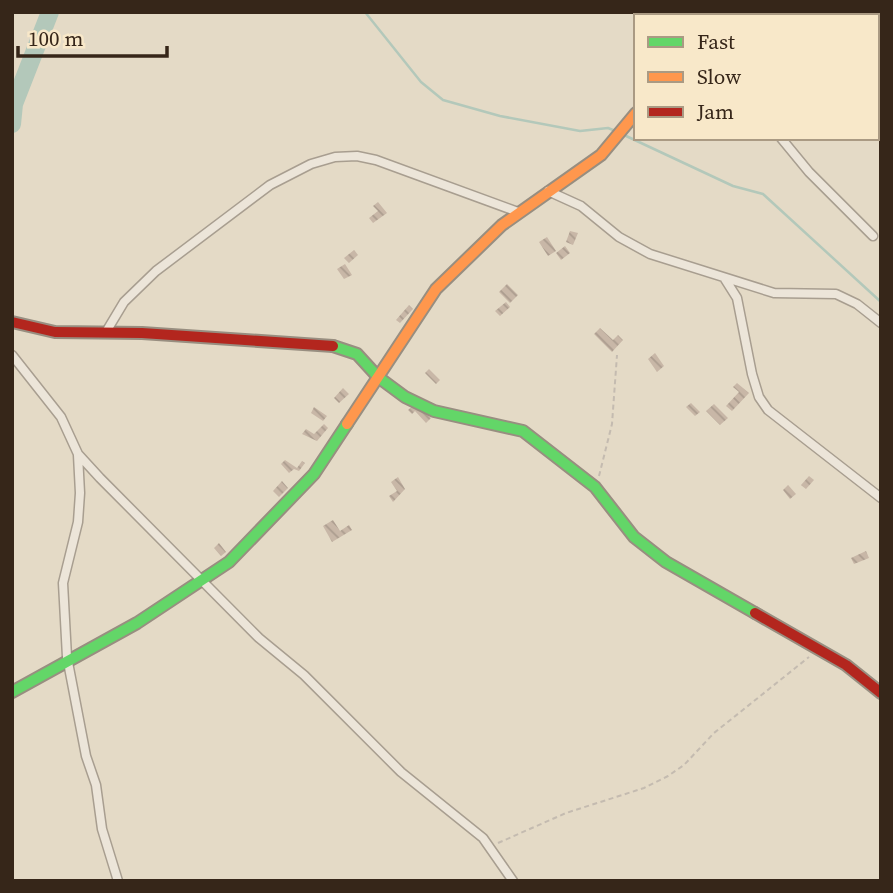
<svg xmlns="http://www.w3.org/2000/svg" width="893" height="893" font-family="'Source Serif 4',serif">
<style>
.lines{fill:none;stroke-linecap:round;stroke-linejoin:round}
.stream{stroke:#b3c8ba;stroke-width:2.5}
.river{stroke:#b3c8ba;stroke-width:18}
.building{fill:url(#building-back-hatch)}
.street-casing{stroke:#a89e90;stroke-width:11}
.fast-casing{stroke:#988e80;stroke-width:14}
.slow-casing{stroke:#988e80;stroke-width:14}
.jam-casing{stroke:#988e80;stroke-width:14}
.path{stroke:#c4bbb0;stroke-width:2;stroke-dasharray:5 3.5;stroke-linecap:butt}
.street{stroke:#ece5d9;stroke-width:8}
.fast{stroke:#63d668;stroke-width:10}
.slow{stroke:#ff974d;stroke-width:10}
.jam{stroke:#b3261e;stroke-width:10}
</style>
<defs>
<pattern id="building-back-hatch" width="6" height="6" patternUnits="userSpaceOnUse" patternTransform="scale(1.75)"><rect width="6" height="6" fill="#c8b7a7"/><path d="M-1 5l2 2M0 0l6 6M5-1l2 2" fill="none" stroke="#ac9d8f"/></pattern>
</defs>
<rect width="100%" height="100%" fill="#e4dac6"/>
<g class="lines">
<path class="stream" d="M365 12 421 82 443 100 500 116 580 131 608 128 618 132
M624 135 733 186 763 194 881 302"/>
<path class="river" d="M12 124 14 104 50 12"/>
</g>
<path class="building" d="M378 202 387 213 373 223 369 218 378 211 373 206Z
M570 231 578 233 573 245 566 242Z
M547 237 556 251 548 256 539 242Z
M565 246 570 253 561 260 556 253Z
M354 250 358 255 349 263 344 258Z
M345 264 352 275 344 279 337 269Z
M507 284 518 295 510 303 499 292Z
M506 302 510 307 500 316 495 311Z
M409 305 413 309 400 323 396 320Z
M600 328 613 340 618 335 623 340 612 352 594 334Z
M655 353 664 366 657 372 648 359Z
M429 369 440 380 436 384 425 373Z
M737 383 749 393 732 411 726 406 739 392 733 387Z
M343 388 349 394 339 403 334 398Z
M416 403 431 418 426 423 415 411 412 414 408 410Z
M691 403 700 412 695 416 686 407Z
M714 404 728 418 720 425 706 411Z
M314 407 327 416 323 421 311 413Z
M324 424 328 428 317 441 302 434 306 429 314 434Z
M285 460 297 468 302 461 305 463 299 471 294 469 289 473 281 464Z
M809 476 814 480 806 489 801 485Z
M398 477 405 489 393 502 389 496 397 491 391 482Z
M282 481 288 488 279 497 273 491Z
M788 485 796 494 790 499 783 490Z
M333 520 340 531 349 525 352 530 332 542 323 526Z
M219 543 226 552 221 556 214 548Z
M866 551 869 558 854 564 851 558Z"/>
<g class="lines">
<g class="street-casing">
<path id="street" d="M781 138 809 172 873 236
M548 191 581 206 619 237 650 254 774 293 836 294 857 304 881 323
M725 279 737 298 752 374 759 397 768 410 881 498
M106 332 124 302 156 271 270 185 311 164 335 157 357 156 376 160 518 212
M12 355 61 417 78 454 100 478 259 638 304 675 401 772 483 838 513 881
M78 455 80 493 78 522 63 583 67 657 86 756 96 785 102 829 118 881"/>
</g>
<g class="fast-casing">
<path id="fast" d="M333 346 357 354 378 377 405 397 434 411 523 431 595 487 634 537 666 562 755 613
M12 692 137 623 229 562 314 474 347 424"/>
</g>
<g class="slow-casing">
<path id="slow" d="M742 16 748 12
M347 424 436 289 502 225 601 155 636 113"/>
</g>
<g class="jam-casing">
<path id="jam" d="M12 322 55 332 142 333 333 346
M755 613 846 665 881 693"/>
</g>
<path class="path" d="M599 476 612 424 617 355
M498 843 566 813 644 788 668 776 684 765 714 733 809 657"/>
<use href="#street" class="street"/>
<use href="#fast" class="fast"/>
<use href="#slow" class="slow"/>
<use href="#jam" class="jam"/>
</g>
<rect width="893" height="893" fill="none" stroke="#362619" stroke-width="28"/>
<rect x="634" y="14" width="245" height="126" fill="#f8e8c9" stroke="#aa9a83" stroke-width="2"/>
<rect x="648" y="37" width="35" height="10" fill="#63d668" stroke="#aa9a83" stroke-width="2"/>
<text x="697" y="49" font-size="21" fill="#362619">Fast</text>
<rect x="648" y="72" width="35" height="10" fill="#ff974d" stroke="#aa9a83" stroke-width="2"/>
<text x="697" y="84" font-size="21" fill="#362619">Slow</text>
<rect x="648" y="107" width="35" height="10" fill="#b3261e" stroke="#aa9a83" stroke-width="2"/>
<text x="697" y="119" font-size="21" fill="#362619">Jam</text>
<path d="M18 46v10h149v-10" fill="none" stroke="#362619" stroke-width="3.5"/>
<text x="28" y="46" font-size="21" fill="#362619" stroke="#f8e8c9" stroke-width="5" paint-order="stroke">100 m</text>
</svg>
